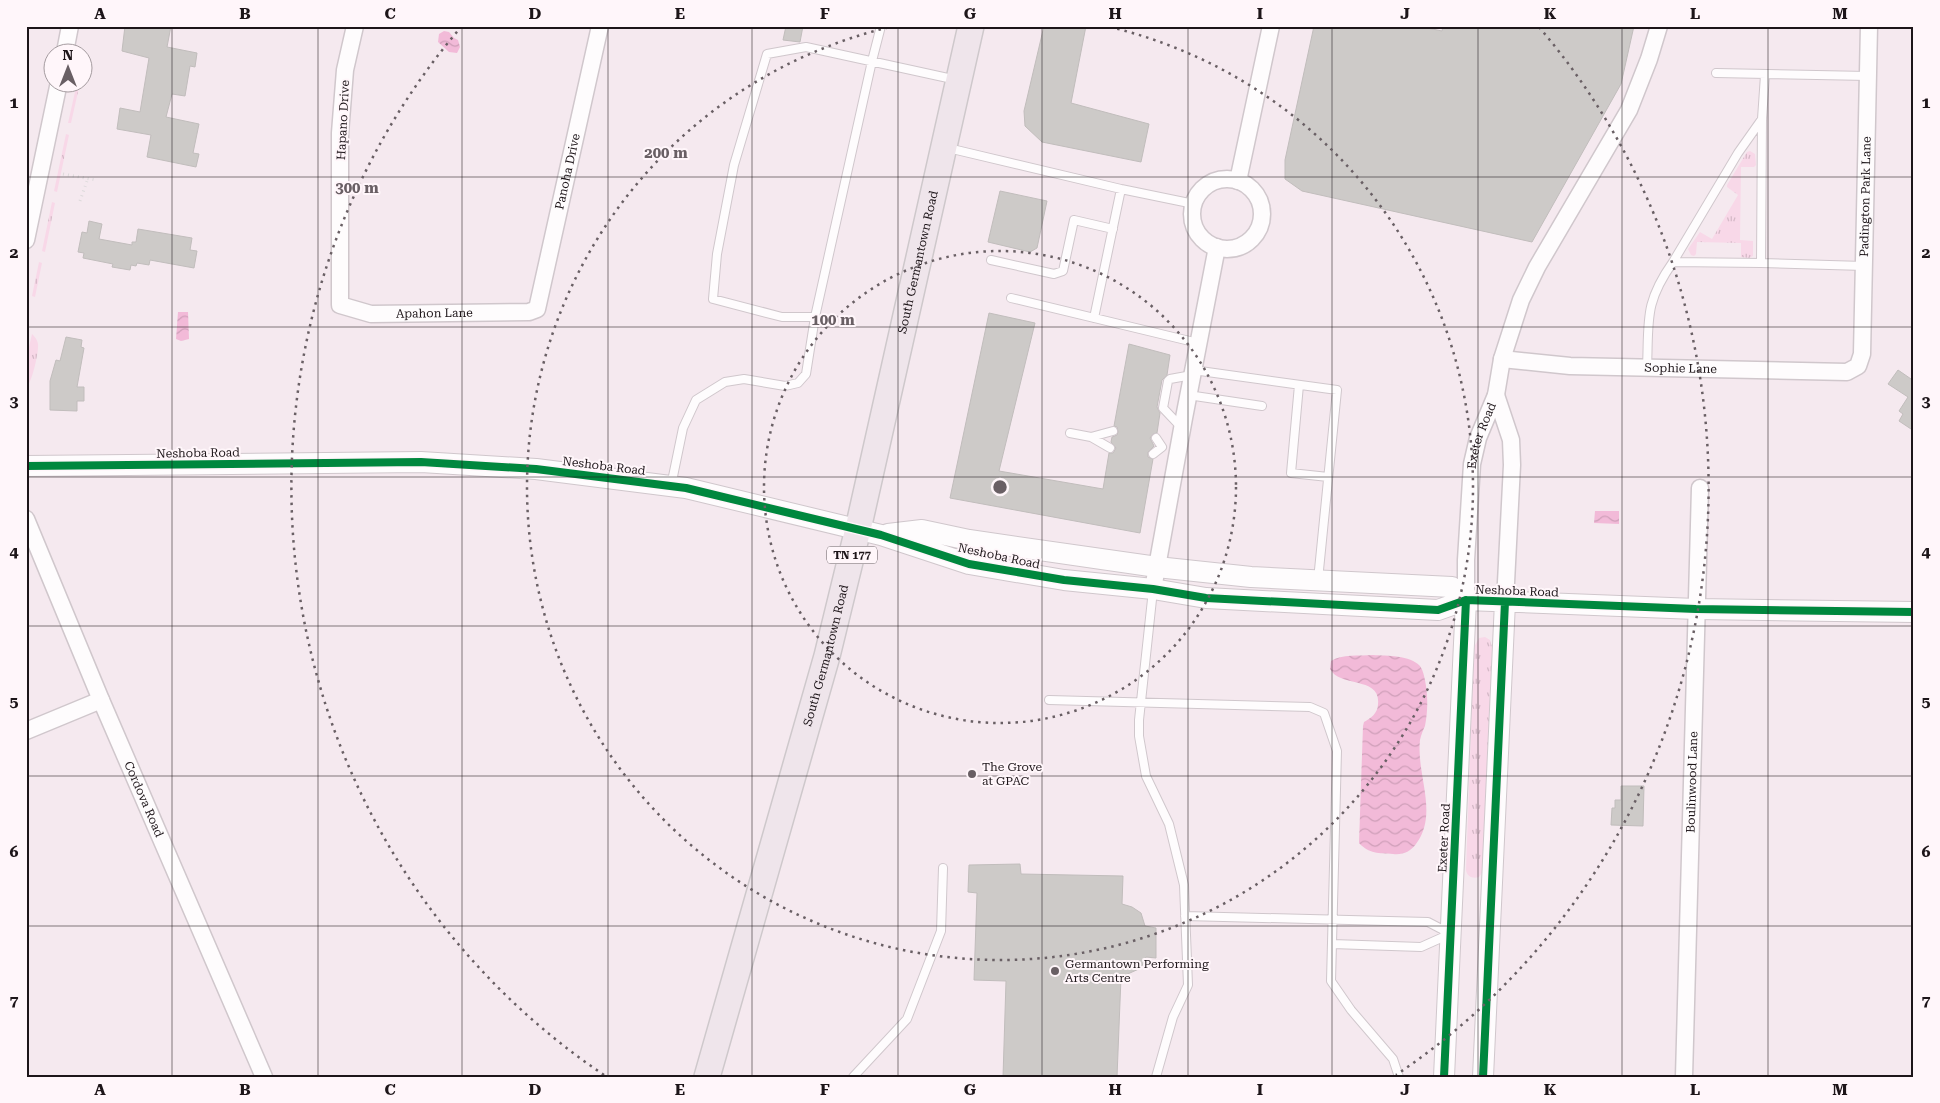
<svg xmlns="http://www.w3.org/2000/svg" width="1940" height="1103" viewBox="0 0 1940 1103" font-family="'Roboto Serif',serif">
	<defs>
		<pattern id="grass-tufts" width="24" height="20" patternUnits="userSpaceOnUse" patternTransform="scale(1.25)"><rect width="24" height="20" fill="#f8d8e8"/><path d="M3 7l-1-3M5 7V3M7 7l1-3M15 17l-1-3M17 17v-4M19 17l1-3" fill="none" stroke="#d4b8c6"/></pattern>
		<pattern id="water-waves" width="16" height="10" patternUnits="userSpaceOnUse" patternTransform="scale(1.25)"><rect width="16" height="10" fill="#f2bad8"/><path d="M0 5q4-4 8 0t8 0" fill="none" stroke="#cf9fb9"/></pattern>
	</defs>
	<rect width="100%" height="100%" fill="#f5e9ef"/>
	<path fill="url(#grass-tufts)" d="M77,83h3l-9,40h-3z
		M66,134l3,1 -12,57 -3,-1z
		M1750,151l5,3 1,11 -2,2h-13l-1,73 13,1v15l-4,2 -8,-1v-14l-44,-1 -1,12 -2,2 -3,-1 -3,-6 12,-17 12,7 26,-44 -11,-8v-2l20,-33z
		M52,202l3,1 -10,49 -3,-1z
		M39,262l3,1 -7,34 -3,-1z
		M32,334c3,3 5,5 6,10 1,8 -6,39 -12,44v-28z
		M1485,637l5,3 2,7 -8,223 -5,7c-6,2 -12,0 -13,-7l8,-223 5,-9z"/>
	<path fill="url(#water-waves)" d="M444,31l5,1 5,6 4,2 2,7 -3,6 -8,-1 -11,-10 1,-8z
		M178,312h10l1,27 -8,2 -5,-2z
		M1595,511h24v13l-25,-1z
		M1373,655c14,1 37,0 47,11 3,4 4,10 5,14 3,16 3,30 0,46 -2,4 -4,9 -5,14 -4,35 19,73 -4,104 -6,8 -13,11 -23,10 -14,-1 -24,0 -34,-11l4,-117 1,-4c7,-4 14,-9 14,-18 3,-28 -38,-16 -48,-35l1,-8c11,-7 28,-5 42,-6z"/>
	<path fill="#cdcac8" stroke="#c1bdbc" d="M125,26h46l-4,21 30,6 -2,14 -5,-1 -5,30 -13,-2 -6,23 33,7 -6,29 6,1 -3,13 -49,-10 4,-22 -34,-6 3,-21 20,4 9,-54 -27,-7z
		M786,26h17l-3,16 -17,-2z
		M1044,26h42l-15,77 78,21 -8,38 -99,-20 -17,-16 -1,-15z
		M1314,26h104l24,5 1,-5h191l-13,58 -89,158 -230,-51 -17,-12v-19z
		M1000,191l47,10 -10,47 -7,4 -42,-10z
		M89,221l13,3 -3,15 33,6v-3h4l2,-13 54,9 -2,12 7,1 -3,17 -44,-8 -1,5 -12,-2 -1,3 -5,-1 -1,5 -18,-3 1,-3 -30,-6 1,-5 -6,-1 4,-20 5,1z
		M989,313l46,10 -36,148 104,18 6,-36h4l3,-5 -5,-6 1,-5 5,-2 1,-3 -1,-5 -3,-1 15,-82 41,11 -3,20 -5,5 -5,27 3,6 -3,20 -4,1 -3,4 4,8 -6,6v5l5,2 -13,74 -190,-35z
		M66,337l16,3 -1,7 3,1 -7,39h7v14h-7v10l-27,-1v-29l6,-21 4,1z
		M1898,370l16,11v50l-15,-10 4,-7 -4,-3 9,-14 -20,-13z
		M1621,786h23l-1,40 -32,-1 1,-17h3v-8h6z
		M1020,864l1,10 102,2 -1,28 10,3 9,6 4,13 11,2v30l-10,-1 -5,11 -20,9 -4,100h-114l3,-96 -32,-1 3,-87 -9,-1 1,-27z"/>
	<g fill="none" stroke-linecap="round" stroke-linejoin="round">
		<defs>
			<path id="service" d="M881,26l-9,35 -57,256h-33l-69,-18 4,-45 17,-89 33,-111 39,-7 151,33
				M1716,73l152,3
				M948,148l173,41 73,15
				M991,260l63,14 9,-3 11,-51 39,9
				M1673,262l65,-109 24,-34
				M1761,263l103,3
				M1011,298l187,45
				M1094,318l27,-129
				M1647,368c2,-48 -3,-65 26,-106l88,1 1,-144 3,-44
				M1193,370l144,20 -19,190
				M1299,385l-8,88 37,4
				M1188,395l74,11
				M1182,428l-19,-20 5,-27 2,-2 22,-4
				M1070,433l21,4
				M1110,448l-19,-11 22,-6
				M1153,454l9,-7 -6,-9
				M671,486l12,-58 13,-28 29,-18 19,-3 41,7 13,-3 8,-9 9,-57
				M1153,590l-14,130v16l7,40 23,48 15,61 4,100 -15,32 -17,60
				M1049,700l261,7 14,6 13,38 -6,230 20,29 42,49 6,18
				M1185,916l243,6 21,11
				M1332,944l89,3 29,-13
				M853,1077l54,-58 34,-88 2,-63"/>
			<g id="minor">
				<path id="s1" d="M355,26l-10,44 -5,63v172l31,9 158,-2 8,-3 63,-283"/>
				<path d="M65,52l5,-26"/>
				<circle cx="1227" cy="214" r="35"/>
				<path d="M1238,181l33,-155"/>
				<path d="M26,240l33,-158"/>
				<path id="s2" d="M1502,359l68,7 277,6 11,-6 4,-12 7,-328"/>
				<path d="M1496,395l15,45 1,25 -7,137"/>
				<path id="s3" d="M26,519l75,181 163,377"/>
				<path d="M1153,589l31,-171 33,-171"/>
				<path id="s4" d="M1466,600v-40l6,-96 6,-26 18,-43 6,-36 19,-59 16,-33 92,-157 20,-51 10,-33"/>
				<path d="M26,731l75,-31"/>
				<path id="s5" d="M1684,1077l16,-589"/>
			</g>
			<path id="tertiary" d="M26,466l395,-4 115,7 150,19 195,47 88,29 95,16 89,9 53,9 232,12 28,-10 230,9 218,3
				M888,534l34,-4 47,10 188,27 94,10 201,10 14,13
				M1444,1077l22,-477
				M1483,1077l22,-475"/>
			<g id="primary">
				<path id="s6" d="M707,1077l120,-421 31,-127 113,-503"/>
			</g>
		</defs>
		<use href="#service" stroke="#d0c7cc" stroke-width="10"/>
		<use href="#minor" stroke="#d0c7cc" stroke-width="19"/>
		<use href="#tertiary" stroke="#d0c7cc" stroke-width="22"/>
		<use href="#primary" stroke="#cec8cb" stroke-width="28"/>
		<path stroke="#dddadb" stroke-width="3" stroke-dasharray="1 4" stroke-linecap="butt" d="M27,26v13
			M63,174l33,6
			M80,201l8,-23"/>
		<use href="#service" stroke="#fefcfd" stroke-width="8"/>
		<use href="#minor" stroke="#fefcfd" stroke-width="16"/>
		<use href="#tertiary" stroke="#fefcfd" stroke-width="20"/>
		<use href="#primary" stroke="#efe5eb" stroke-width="25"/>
		<defs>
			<path id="cycleway" d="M26,466l395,-4 115,7 150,19 195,47 88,29 95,16 89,9 53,9 232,12 28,-10 230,9 218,3
				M1444,1077l22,-477
				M1483,1077l22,-475"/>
		</defs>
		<use href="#cycleway" stroke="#fff6fa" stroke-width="11"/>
		<use href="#cycleway" stroke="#00873e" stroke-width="8"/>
	</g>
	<path fill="none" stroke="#1d1519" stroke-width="1" stroke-opacity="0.55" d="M172,26v1051M318,26v1051M462,26v1051M608,26v1051M752,26v1051M898,26v1051M1042,26v1051M1188,26v1051M1332,26v1051M1478,26v1051M1622,26v1051M1768,26v1051M26,177h1888M26,327h1888M26,477h1888M26,626h1888M26,776h1888M26,926h1888"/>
	<g fill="none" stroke="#695f64" stroke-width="2.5" stroke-dasharray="2.5 5">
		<circle cx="1000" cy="487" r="236"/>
		<path d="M1110 27A473 473 0 1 1 890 27"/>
		<path d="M604 1075A709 709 0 0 1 461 27M1539 27A709 709 0 0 1 1396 1075"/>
	</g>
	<g fill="#695f64" stroke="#fff6fa" stroke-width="2">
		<circle cx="972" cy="774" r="5"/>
		<circle cx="1055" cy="971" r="5"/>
	</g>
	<g text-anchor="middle" stroke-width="4" stroke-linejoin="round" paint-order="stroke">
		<rect fill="#fff6fa" stroke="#61585c" stroke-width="1" x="827" y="546.5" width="50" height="17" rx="4"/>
		<g font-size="11" font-weight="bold" fill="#1d1519">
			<text x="852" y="559">TN 177</text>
		</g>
		<g font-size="12" fill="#1d1519" stroke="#fff6fa">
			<text transform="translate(343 120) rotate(-87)" y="4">Hapano Drive</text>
			<text dy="4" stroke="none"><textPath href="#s1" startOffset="620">Panoha Drive</textPath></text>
			<text dy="4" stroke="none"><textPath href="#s2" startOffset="528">Padington Park Lane</textPath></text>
			<text dy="4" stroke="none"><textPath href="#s6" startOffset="842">South Germantown Road</textPath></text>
			<text dy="4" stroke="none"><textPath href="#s1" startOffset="376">Apahon Lane</textPath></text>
			<text dy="4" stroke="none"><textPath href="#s2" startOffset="179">Sophie Lane</textPath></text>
			<text dy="4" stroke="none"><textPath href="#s4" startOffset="166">Exeter Road</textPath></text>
			<text transform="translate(198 453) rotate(-1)" y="4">Neshoba Road</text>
			<text transform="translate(604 466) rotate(7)" y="4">Neshoba Road</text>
			<text transform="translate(999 556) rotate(12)" y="4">Neshoba Road</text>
			<text transform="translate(1517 591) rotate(2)" y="4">Neshoba Road</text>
			<text dy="4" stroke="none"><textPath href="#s6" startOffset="438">South Germantown Road</textPath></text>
			<text dy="4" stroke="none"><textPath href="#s5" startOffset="295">Boulinwood Lane</textPath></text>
			<text dy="4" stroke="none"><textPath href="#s3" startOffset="304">Cordova Road</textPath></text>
			<text transform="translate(1444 838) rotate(-87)" y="4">Exeter Road</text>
		</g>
		<g font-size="12" fill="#1d1519" stroke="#fff6fa" text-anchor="start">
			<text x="982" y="771">The Grove<tspan x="982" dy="14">at GPAC</tspan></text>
			<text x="1065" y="968">Germantown Performing<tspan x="1065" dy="14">Arts Centre</tspan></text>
		</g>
	</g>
	<circle cx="1000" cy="487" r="8" fill="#695f64" stroke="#fff6fa" stroke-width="2.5"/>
	<g font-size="15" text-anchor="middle" font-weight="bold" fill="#695f64" stroke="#fff6fa" stroke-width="4" stroke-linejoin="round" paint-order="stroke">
		<text x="666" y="158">200 m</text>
		<text x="357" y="193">300 m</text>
		<text x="833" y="325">100 m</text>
	</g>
	<rect width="1940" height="1103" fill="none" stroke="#fff6fa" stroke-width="55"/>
	<g transform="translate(68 68)"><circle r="24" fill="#fff6fa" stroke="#a59ca0"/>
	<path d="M0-4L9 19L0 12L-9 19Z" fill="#695f64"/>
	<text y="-8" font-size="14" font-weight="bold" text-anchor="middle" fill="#1d1519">N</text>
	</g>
	<rect x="28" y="28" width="1884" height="1048" fill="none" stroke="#1d1519" stroke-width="2"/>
	<g font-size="16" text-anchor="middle" font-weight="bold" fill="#1d1519">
		<text x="100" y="19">A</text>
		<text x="245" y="19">B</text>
		<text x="390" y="19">C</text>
		<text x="535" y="19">D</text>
		<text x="680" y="19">E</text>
		<text x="825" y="19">F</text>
		<text x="970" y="19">G</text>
		<text x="1115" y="19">H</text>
		<text x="1260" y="19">I</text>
		<text x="1405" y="19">J</text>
		<text x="1550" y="19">K</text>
		<text x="1695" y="19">L</text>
		<text x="1840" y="19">M</text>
		<text x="14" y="108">1</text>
		<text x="1926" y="108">1</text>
		<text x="14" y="258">2</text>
		<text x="1926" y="258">2</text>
		<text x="14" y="407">3</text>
		<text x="1926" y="407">3</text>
		<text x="14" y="557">4</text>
		<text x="1926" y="557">4</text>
		<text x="14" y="707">5</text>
		<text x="1926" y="707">5</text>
		<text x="14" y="857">6</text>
		<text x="1926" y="857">6</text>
		<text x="14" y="1006">7</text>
		<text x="1926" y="1006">7</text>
		<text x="100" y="1095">A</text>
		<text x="245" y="1095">B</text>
		<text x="390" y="1095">C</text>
		<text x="535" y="1095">D</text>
		<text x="680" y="1095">E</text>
		<text x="825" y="1095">F</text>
		<text x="970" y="1095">G</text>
		<text x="1115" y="1095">H</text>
		<text x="1260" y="1095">I</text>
		<text x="1405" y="1095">J</text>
		<text x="1550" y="1095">K</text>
		<text x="1695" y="1095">L</text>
		<text x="1840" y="1095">M</text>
	</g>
</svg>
